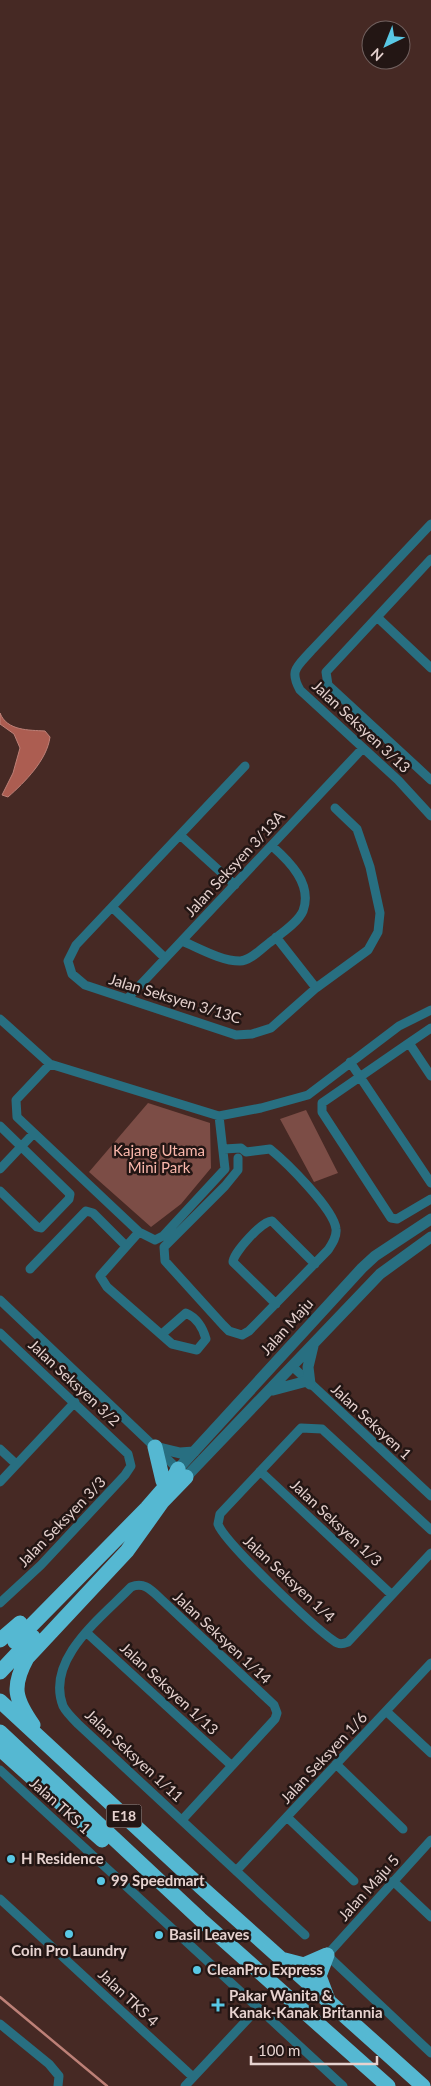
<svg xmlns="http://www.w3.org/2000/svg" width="431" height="2086" viewBox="0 0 431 2086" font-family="Lato,sans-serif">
	<rect width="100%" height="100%" fill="#462924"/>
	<path fill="#7c4d46" d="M148,1103l62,20 1,45 -30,36 -30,23 -62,-55z
		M306,1110l32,63 -24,9 -34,-63z"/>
	<path fill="#ac5d51" stroke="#bd8077" d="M0,713c7,18 29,17 45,18l5,6c-3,23 -25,45 -42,60l-6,-2 11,-22 7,-25 -6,-14 -14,-10z"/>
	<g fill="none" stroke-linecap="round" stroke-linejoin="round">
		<path stroke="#bd8077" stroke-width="2.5" d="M0,1997l107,89"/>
		<path stroke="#286f81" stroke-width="9" d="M431,524l-120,127c-14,16 -22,19 -11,39l98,90 33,36
			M431,559l-105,113 2,13 103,95
			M377,617l54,51
			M245,766l-169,179 -8,16 4,13 13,11 151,50 16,-1 19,-6 45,-40 52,-38 10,-18 2,-19 -10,-46 -13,-38 -22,-21
			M180,835l55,50
			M112,907l53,51
			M276,937l40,51
			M182,941c17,7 39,20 58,20 10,0 21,-12 29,-18 10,-8 29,-20 34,-32 10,-27 -14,-50 -31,-65
			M128,998l235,-250
			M0,1019l50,45 169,52 42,-8 47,-13 91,-69 32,-16
			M409,1043l22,-15
			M350,1062l81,121
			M50,1064l-34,36 1,17 122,115 16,8 8,-4 62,-67 -6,-53
			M431,1076l-22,-33 -87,60v9l69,106 6,1 34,-20
			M0,1126l70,68 -1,5 -28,29 -4,-1 -37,-36
			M224,1149l17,-1 5,4 24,-3c16,13 64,60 66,80 1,8 -4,15 -8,21l-79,81 -7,4 -13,-4 -6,-6 -58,-64 -1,-14 61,-61 13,-16v-12
			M0,1169l34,-36
			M139,1232l-39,44 7,11 65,57 25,6 9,-11c-3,-11 -9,-21 -20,-26l-24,21
			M30,1269l56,-58 7,2 33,33
			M0,1300l181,172
			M276,1304l-43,-42c0,-9 30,-42 39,-41l43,43
			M0,1333l128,121 3,12 -6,9 -84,90 -41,38
			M293,1367l138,129
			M0,1449l16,15
			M260,1471l132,124
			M0,1482l75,-80
			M431,1530l-109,-101 -21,-1 -81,86 -2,10c6,18 97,104 116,117 5,4 9,3 14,1l83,-89
			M87,1633l145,133
			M386,1711l45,42
			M336,1764l67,65
			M0,1770l343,316
			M287,1817l67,64
			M182,1820l93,-101 2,-6 -3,-8 -111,-104c-11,-10 -18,-20 -32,-14 -29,30 -86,72 -68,119 3,6 10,13 15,18l227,211
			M431,1840l-104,115 104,98
			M236,1871l195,-208
			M393,1881l38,36
			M0,1899l193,178
			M0,2024l49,40 10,12 -1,10
			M185,2086l73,-78"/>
		<path stroke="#286f81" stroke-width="11" d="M310,1384l-2,-17 5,-21
			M273,1390l34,-9
			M155,1447l25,6 14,-1
			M178,1469l184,-201 13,-12 56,-37
			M186,1477l194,-203 51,-37"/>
		<path stroke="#55b8d2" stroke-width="15" d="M155,1447l8,34
			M156,1508l30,-31
			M0,1640l20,-17
			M15,1642l132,-134 27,-31 4,-8
			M0,1672l33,-35
			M0,1701l201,186 222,199
			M33,1725c-18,-26 -22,-38 -6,-67l100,-107 35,-49
			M0,1732l200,187 188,167
			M0,1749l102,91
			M327,1955l-8,21 9,24
			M281,1959l23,6 23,-10"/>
	</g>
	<g fill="#59c8e5" stroke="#231614" stroke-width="2">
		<circle cx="11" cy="1859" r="5"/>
		<circle cx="101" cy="1881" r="5"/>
		<circle cx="69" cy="1934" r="5"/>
		<circle cx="159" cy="1935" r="5"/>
		<circle cx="197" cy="1970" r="5"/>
		<path d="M215.5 1997.5h5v5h5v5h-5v5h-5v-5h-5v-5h5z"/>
	</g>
	<g text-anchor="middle" stroke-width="5" stroke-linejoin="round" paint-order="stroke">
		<rect fill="#231614" stroke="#ac9a97" stroke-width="1" x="106.5" y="1804.5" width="35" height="23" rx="4"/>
		<g font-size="14" font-weight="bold" fill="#e6d2cf">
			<text x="124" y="1821">E18</text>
		</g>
		<g font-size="15" fill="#e6d2cf" stroke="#231614">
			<text transform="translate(361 727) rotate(43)" y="5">Jalan Seksyen 3/13</text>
			<text transform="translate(235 864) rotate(-47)" y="5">Jalan Seksyen 3/13A</text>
			<text transform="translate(175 999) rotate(17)" y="5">Jalan Seksyen 3/13C</text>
			<text transform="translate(287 1327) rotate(-48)" y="5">Jalan Maju</text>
			<text transform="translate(74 1383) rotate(43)" y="5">Jalan Seksyen 3/2</text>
			<text transform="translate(371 1422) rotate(43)" y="5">Jalan Seksyen 1</text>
			<text transform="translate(62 1522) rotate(-46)" y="5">Jalan Seksyen 3/3</text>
			<text transform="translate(336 1523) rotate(43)" y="5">Jalan Seksyen 1/3</text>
			<text transform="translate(289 1579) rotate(43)" y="5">Jalan Seksyen 1/4</text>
			<text transform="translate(222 1638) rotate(43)" y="5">Jalan Seksyen 1/14</text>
			<text transform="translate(169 1689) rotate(43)" y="5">Jalan Seksyen 1/13</text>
			<text transform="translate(134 1756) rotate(43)" y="5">Jalan Seksyen 1/11</text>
			<text transform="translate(324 1758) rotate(-47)" y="5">Jalan Seksyen 1/6</text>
			<text transform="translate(60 1806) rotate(42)" y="5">Jalan TKS 1</text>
			<text transform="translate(369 1888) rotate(-48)" y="5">Jalan Maju 5</text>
			<text transform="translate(128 1998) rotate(43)" y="5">Jalan TKS 4</text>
		</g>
		<g font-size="15" fill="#fbb8ac" stroke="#231614">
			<text x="159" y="1156">Kajang Utama<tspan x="159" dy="17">Mini Park</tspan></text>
		</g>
		<g font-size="15" font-weight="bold" fill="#e6d2cf" stroke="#231614" text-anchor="start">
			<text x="21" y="1864">H Residence</text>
			<text x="111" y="1886">99 Speedmart</text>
			<text x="169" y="1940">Basil Leaves</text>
			<text x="69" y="1956" text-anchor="middle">Coin Pro Laundry</text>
			<text x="207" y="1975">CleanPro Express</text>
			<text x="229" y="2001">Pakar Wanita &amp;<tspan x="229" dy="17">Kanak-Kanak Britannia</tspan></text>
		</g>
	</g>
	<g transform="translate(386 45) rotate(223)"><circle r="24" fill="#231614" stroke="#71615f"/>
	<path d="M0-4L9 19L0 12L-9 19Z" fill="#59c8e5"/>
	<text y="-8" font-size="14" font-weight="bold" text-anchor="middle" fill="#e6d2cf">N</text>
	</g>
	<path d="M251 2056v8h126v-8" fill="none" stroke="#e6d2cf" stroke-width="2.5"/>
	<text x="258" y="2056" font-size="15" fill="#e6d2cf" stroke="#231614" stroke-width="4" paint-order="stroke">100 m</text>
</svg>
